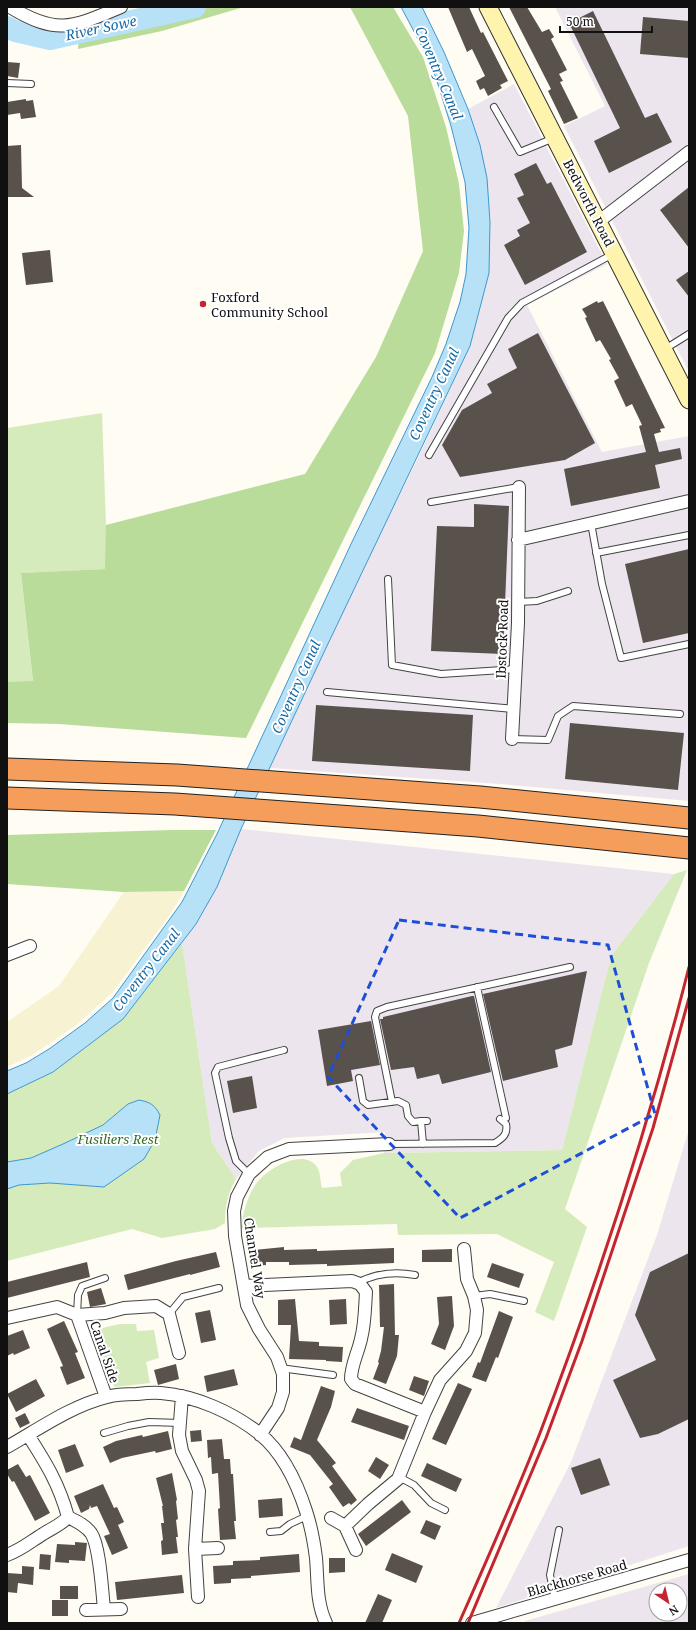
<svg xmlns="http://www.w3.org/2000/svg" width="696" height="1630" viewBox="0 0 696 1630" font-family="'Noto Serif',serif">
	<rect width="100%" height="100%" fill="#fffcf3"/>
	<path fill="#ede5ee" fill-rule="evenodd" d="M555,7h134v365l-125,-246 41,-20z
		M514,84l93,180 -80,41 75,147 87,-16v365l-188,-17 -231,-16 86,-185 63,-127 51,-110 19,-73 1,-51 -3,-44 -7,-33 -12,-36z
		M241,829l433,45 -63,82 -49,194 -178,3 1,-21 -100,6 -26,13 -23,28 -24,-36 -30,-200 14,-19 32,-63z
		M689,1129v417l-193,62 75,-146 86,-227z
		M689,1574v49h-166l2,-2zM656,1590h24v24h-24z"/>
	<path fill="#f6f2d2" d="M184,891l-15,25 -57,77 -36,32 -23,16 -21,14 -25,12v-45l52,-36 65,-94z"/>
	<path fill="#d5ebbc" d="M102,413l4,112v44l-85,4 12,109h-26v-254z
		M687,870l-38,93 -84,246 22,18 -33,94 -19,-9 19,-50 -57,-28 -99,1 -1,-11 -156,4c2,-15 6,-31 15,-44 10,-15 47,-37 61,-17 4,6 3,15 5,21l20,-2 -2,-13 13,-13 31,-7 178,-3 49,-194 63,-82z
		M182,943l30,200 24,36c-8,14 -11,27 -11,44l-10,6 -53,9 -30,-9 -125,32v-167l46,-22 70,-53z
		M120,1324h16l1,7 17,-1 5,28 -13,4 4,21 -35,4 -6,-6 -13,-46 2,-5 8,-3z"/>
	<path fill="#b9dc9b" d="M159,7h85l-82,24 -84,18 1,-18z
		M350,7h43l30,50 23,70 13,57 5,47 -5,42 -24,80 -189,385 -187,-14 -52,-1v-41l26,-1 -12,-108 84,-4 1,-44 199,-51 71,-117 47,-106 -15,-135z
		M171,830h45l-32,61 -60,1 -117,-8v-49z"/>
	<path fill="#b7e1f7" stroke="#3d98cf" d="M401,7h21l22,45 24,57 12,36 7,33 3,44 -1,51 -19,73 -144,302 -85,181 -24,58 -21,37 -73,95 -70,53 -46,22v-23l19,-8 23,-14 36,-26 28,-25 69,-96 35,-68 134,-290 81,-167 14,-33 14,-42 6,-28 3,-46 -4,-46 -14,-56 -15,-48 -10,-24z
		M139,1100c11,2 16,5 21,15l-5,25 -11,19 -40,28 -54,-4 -31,2 -12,4v-27l24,-4 32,-14 40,-19 25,-21z"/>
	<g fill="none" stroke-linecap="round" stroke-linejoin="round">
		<path stroke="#b7e1f7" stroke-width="22" d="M7,27l8,4 35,8 145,-32"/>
	</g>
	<path fill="#59514c" d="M448,7h21l12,26 2,-1 25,49 -8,4 2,3 -14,8 -4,-8 -4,2 -4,-9 9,-5 -13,-27 -5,3z
		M509,7h18l15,25 7,-3 5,8 -3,2 16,31 -8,4 4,7 -3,1 18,36 -14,6 -16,-33 3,-2z
		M593,11l52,107 12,-5 15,29 -63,31 -15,-32 26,-13 -51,-105z
		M643,17l46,4v37l-49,-4z
		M7,62l13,1 -2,15 -11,-2z
		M26,99v2l7,-1 3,17 -15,2 -1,-6 -13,2v-13z
		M21,145l1,43 12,9h-27v-51z
		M536,163l11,21 4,-2 36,70 -62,33 -21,-40 16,-9 -3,-6 13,-7 -13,-25 7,-3 -10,-21z
		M689,187v61l-29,-38z
		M50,250l3,32 -27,3 -4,-32z
		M689,271v26l-13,-17z
		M597,301l1,2 5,-2 3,6 59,121 -5,1 1,3 -7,2 5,18 21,-4 2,11 -27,6 5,23 -89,18 -7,-37 82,-17 -7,-26 3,-1 -10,-21 -6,3 -12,-26 5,-3 -10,-18 2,-1 -11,-19 -4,2 -11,-24 2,-1 -5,-8z
		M538,333l57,110 -30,17 -105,17 -18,-32 20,-35 30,-17 -5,-9 30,-16 -9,-19z
		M474,504l35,2 -6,148 -72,-3 6,-125 37,1z
		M689,549v84l-46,10 -18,-79z
		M316,705l157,10 -3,56 -158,-10z
		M570,723l114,10 -6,57 -113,-11z
		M587,971l-15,74 -17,5 3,17 -55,14 -20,-87z
		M472,996h2l17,76 -49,12 -3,-10 -22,5 -3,-12 -23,3 -11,-51h3v-2z
		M371,1021l9,44 -29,5 2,11 -26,5 -9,-56z
		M252,1076l5,32 -24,5 -6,-32z
		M284,1247v3l33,-1v2l77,-3v15l-67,3v-2l-38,1v-3h-23v3l-11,1 -1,-16z
		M452,1249v13h-30v-12z
		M216,1252l4,15 -30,8v-1l-62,16 -4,-15 52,-14z
		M689,1253v166l-31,15 -18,4 -27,-58 43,-20 -21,-45 15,-43z
		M87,1262l3,15 -83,21v-16z
		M492,1263l32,11 -5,14 -32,-11z
		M394,1284l1,51h4l-2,21 -11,28 -13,-5 6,-16 -1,-1 3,-11 3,-24h-4l-1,-42z
		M101,1288l5,16 -16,3 -3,-15z
		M452,1296l2,30 -9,24 -14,-6 8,-20 -2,-27z
		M295,1299l4,42 20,1v4l24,1 -1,15 -16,-1v-1l-37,-1 2,-34h-13v-25z
		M346,1299l1,25 -17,1 -1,-25z
		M210,1310l6,30 -15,3 -6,-30z
		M499,1311l14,6 -15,41 -2,-1 -10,25 -14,-5 6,-15 2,1z
		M64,1321l14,31 -3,1 10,25 -18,7 -7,-18 3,-1 -16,-37z
		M23,1330l7,18 -16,7 -1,-2 -6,3v-20z
		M176,1364l3,15 -21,6 -4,-15z
		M234,1369l4,16 -31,7 -3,-16z
		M414,1376l15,5 -5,15 -15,-6z
		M36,1379l9,17 -29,16 -9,-18z
		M458,1383l14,6 -26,56 -14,-6z
		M321,1386l14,5 -4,16 -14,33 19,23 -4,3 25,34 -6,5 -2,-2 -6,4 -14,-20 4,-3 -23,-29 -20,-8 4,-10 7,3z
		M357,1408l52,18 -5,14 -53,-18z
		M25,1413l5,10 -10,5 -5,-10z
		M201,1430l1,11 -11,1 -1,-11z
		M168,1431l4,18 -16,4 -1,-2 -33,7 -12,5 -7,-16 13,-6 26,-6 1,2z
		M222,1439l2,20h6l1,15h2l3,47h-2l2,18 -16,1 -2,-31 2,-1 -2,-35 -6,1 -1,-17 -3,1 -1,-18z
		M75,1444l9,22 -18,7 -8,-23z
		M376,1457l13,8 -9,14 -12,-8z
		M600,1458l10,27 -29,10 -10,-27z
		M427,1463l35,16 -6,13 -35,-16z
		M18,1464l8,13 4,-2 20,38 -15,8 -21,-40 -2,1 -5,-8v-4z
		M172,1473l5,27 -1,1 2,18 -2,1 2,17h-2l2,16 -16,2 -1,-14 2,-1 -2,-17h3l-2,-17h1l-7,-28z
		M103,1484l11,24 3,-1 7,15 -6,3 10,23 -16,7 -8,-19 6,-2 -13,-28 -6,2 -1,-3 -1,4 -8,4 -7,-17z
		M282,1498l1,18 -24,2 -1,-18z
		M402,1500l9,12 -45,34 -8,-12z
		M426,1520l15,6 -6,14 -15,-7z
		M75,1542l12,1 -2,18 -16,-1v3l-14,-1 2,-18 18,1z
		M392,1553l31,13 -7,17 -31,-13z
		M40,1554l11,1 -1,15 -11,-1z
		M299,1554l1,18 -49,4v2l-20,1v4l-17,1 -1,-18 20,-1v-4l27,-1v-3z
		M329,1558h16v14l-16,1z
		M22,1566l12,1 -1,18 -15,-2 -1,10 -10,-1v-19l15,1z
		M182,1575l2,18 -67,7 -2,-18z
		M60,1586h18v13h-18z
		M378,1594l14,6 -10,23h-17z
		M52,1600h16v16h-16z"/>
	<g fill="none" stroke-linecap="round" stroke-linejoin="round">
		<defs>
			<path id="service" d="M7,83l24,1
				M494,107l26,45 34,-14
				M665,349l24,-15
				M429,455l79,-137 14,-15 91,-49
				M431,502l88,-15
				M591,523l11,61 19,74 68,-14
				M596,553l93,-18
				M388,579l4,86 49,9 75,-5
				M518,602l19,-1 31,-10
				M327,692l187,17
				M512,739l36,1 10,-24 15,-10 107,8
				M477,987l29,131
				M359,1078l4,23 5,4 30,-4 8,4 2,11 5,6 8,-1
				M392,1102l-17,-85 2,-6 10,-4 183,-40
				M389,1144l106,-1c8,-5 13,-9 11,-19l-6,-5
				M423,1144l-2,-23h6
				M249,1174l-13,-13 -7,-23 -14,-65 3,-6 66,-17
				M357,1283c19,-10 37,-12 58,-8
				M474,1296l16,-2 34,7
				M169,1314l14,-17 36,-9
				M77,1315l1,-20 4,-9 23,-8
				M280,1368l53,7
				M104,1433l24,-7 21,-4 32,1
				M399,1477l15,8 17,18 14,7
				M270,1532l11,-1 9,-7 17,-8
				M555,1599l-5,-24 9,-45"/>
			<path id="minor" d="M10,7c48,29 63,20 111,0
				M598,222l91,-70
				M518,540l171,-39
				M512,739l6,-116 1,-136
				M7,955l23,-9
				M244,1286l108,-5 8,3 6,8c-1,16 -1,32 -5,47 -3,14 -10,26 -10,40l4,5 70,28
				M77,1315l28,-2 19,-5 32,-2 13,8 10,39
				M7,1318l50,-11 20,8 29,82
				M182,1396l-3,39 3,16 14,29 3,11 -4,58 3,48
				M260,1435l18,-27 5,-16v-18l-6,-17 -18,-28 -12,-24 -12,-69 -1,-25 3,-14 12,-23 19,-17 21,-8 100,-5
				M7,1447c32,-18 64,-41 100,-50 10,-3 20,-3 30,-3 8,-1 16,-2 24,-1 35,3 71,19 99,41 23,19 37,49 46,77 5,15 8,31 10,47 2,22 0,44 10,65
				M68,1517c8,4 17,8 23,16 9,13 11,58 13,76
				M331,1518l14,8 11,24
				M345,1526l23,-22 30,-25 27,-67 15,-32 26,-29 9,-18 2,-23 -3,-14 -7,-17 -3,-30
				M195,1549l23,-1
				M7,1555c14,-5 23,-13 36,-21 9,-6 18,-9 25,-17 -9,-33 -22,-54 -40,-82
				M86,1610l35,-1
				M472,1623l217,-63"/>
			<path id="secondary" d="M488,7l201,393"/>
			<path id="motorway" d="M7,769l170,6 303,22 209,21
				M7,798l168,6 303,22 211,22"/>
		</defs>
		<use href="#service" stroke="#434343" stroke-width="8"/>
		<use href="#minor" stroke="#434343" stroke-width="14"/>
		<use href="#secondary" stroke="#323232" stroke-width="19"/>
		<use href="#motorway" stroke="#212121" stroke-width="23"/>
		<use href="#service" stroke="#fff" stroke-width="6"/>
		<use href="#minor" stroke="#fff" stroke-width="12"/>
		<use href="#secondary" stroke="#fff4ae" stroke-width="17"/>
		<use href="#motorway" stroke="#f59e5b" stroke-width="21"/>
		<path stroke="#c32631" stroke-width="3" d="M459,1623c28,-63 56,-126 81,-190 58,-152 109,-308 149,-466
			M468,1623l78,-185 36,-97 71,-213 36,-130"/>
	</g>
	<path fill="none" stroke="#1d4ed8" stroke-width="3" stroke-dasharray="8 5" stroke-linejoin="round" d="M399,920l209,25 47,169 -195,104 -132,-141z"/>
	<circle fill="#c32631" stroke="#fff" stroke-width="1.5" cx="203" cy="304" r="4"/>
	<g text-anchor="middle" stroke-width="4" stroke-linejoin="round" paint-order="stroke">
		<g font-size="13" fill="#101010" stroke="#fff">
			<text transform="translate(589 203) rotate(63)" y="5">Bedworth Road</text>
			<text transform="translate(502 639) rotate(-88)" y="5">Ibstock Road</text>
			<text transform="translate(255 1258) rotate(81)" y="5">Channel Way</text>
			<text transform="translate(105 1352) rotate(71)" y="5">Canal Side</text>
			<text transform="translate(577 1578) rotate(-16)" y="5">Blackhorse Road</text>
		</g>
		<g font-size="13" fill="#101010" stroke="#fff" text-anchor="start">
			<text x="211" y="302">Foxford<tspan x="211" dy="15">Community School</tspan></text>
		</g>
		<g font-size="13" font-style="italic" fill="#306a1f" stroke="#fff">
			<text x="118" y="1144">Fusiliers Rest</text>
		</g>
		<g font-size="14" font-style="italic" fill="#176aa5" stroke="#fff">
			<text transform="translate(101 28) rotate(-12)" y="5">River Sowe</text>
			<text transform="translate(439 73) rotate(67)" y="5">Coventry Canal</text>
			<text transform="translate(434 394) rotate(-65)" y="5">Coventry Canal</text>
			<text transform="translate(296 687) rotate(-66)" y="5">Coventry Canal</text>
			<text transform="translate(146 970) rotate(-52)" y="5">Coventry Canal</text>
		</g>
	</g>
	<rect width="696" height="1630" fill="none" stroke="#101010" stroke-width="16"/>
	<g transform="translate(668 1602) rotate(145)"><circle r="19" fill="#ffffff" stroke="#9f9f9f"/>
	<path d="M0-3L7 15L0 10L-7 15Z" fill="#c32631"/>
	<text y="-6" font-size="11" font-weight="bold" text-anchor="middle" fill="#101010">N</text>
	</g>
	<path d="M560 26v6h92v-6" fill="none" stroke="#101010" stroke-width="2"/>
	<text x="566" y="26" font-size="12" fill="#101010" stroke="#ffffff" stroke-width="3" paint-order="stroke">50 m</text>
</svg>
